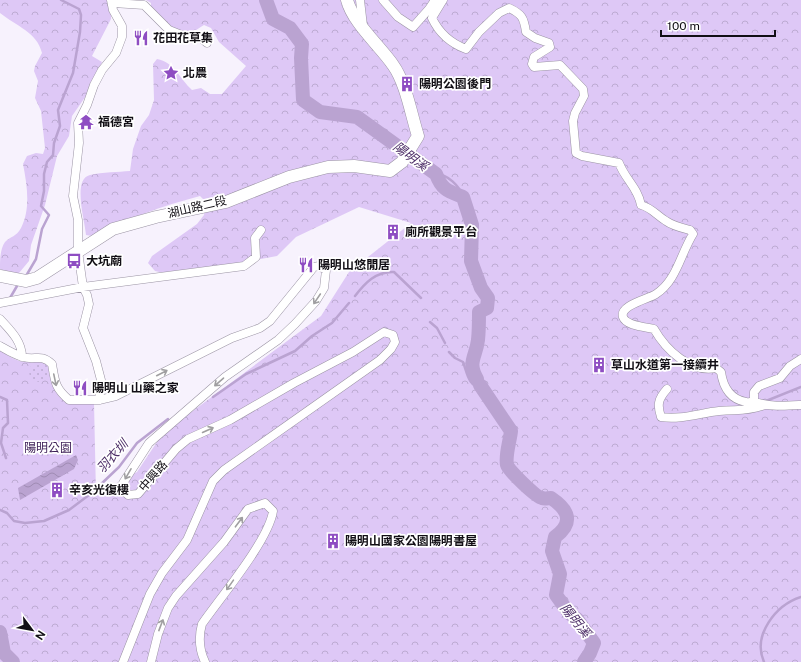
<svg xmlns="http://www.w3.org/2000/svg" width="801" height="662" viewBox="0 0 801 662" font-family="'Public Sans','Noto Sans TC',sans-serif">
	<defs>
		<pattern id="forest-crowns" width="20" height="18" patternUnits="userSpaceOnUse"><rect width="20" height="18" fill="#dec8f6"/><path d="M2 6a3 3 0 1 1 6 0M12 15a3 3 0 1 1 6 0" fill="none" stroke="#bdabd2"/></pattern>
		<pattern id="garden-dots" width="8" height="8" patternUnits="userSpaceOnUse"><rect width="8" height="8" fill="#dec8f6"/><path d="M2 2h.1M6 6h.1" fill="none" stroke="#bdabd2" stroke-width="1.8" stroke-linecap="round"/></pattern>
		<pattern id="water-waves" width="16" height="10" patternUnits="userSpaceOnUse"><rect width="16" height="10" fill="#baa3d1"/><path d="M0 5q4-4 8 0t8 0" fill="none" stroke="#9f8bb3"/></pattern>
	</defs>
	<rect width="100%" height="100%" fill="#f7f2fd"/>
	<path fill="url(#forest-crowns)" d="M0,0h111v19l-19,37 10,6 -14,31 -16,23 -3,20 -12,20 -12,49 -14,40 -2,16 -10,12 -7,1 -12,-5c0,-9 0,-20 5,-27 6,-6 11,-5 16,-14 10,-20 6,-43 2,-64l4,-8 9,-3 7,1 2,-6 -4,-37 -6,-13 3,-17 -4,-10 1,-5 7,-13c-5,-21 -26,-27 -42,-40z
		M146,0h655v662h-801v-312c8,5 16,12 26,12 7,0 15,-5 21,1 8,8 11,25 15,36l32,4 2,91 41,-22 26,-39 158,-117 28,-44 62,-49 -52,-16 -63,30 -19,19 -44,8 -69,9 -9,-2 -7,-8 4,-7 45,-32 7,-9 2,-13 -6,-6c-38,10 -74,23 -108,40l-6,-1c-1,-14 -14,-56 4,-60 13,-3 28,-3 40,-4l3,-22 8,-23 8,-11 5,-15 -1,-36 4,-5c17,3 23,20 35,31l9,-2 9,6h12l24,-28 -27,-24 -8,-14 -7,-3c-4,2 -7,5 -11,7 -16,8 -33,-14 -42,-24v-5z"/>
	<path fill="url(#garden-dots)" d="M29 372a10 10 0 1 1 20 0a10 10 0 1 1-20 0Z"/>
	<path fill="url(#water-waves)" d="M76,455l2,5 -4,9 -54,31 -2,-12z"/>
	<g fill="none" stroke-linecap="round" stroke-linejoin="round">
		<path stroke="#baa3d1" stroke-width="2.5" d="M436,174c11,0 24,12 27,23
			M26,276l10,-17 6,-30 7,-14 -8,-9 3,-15v-17l3,-12 6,-7 1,-12 6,-17 -2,-16 15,-37 7,-41 1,-17 -2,-6 -18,-9
			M355,296c10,-13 21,-25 39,-24l27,26
			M10,298l7,-12
			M430,322l7,6 8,15
			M449,352l6,6 8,4c5,13 4,22 20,28
			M0,397l7,3 1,23 -5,5 -2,15 5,15
			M213,397l33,-23 49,-23 17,-15 20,-13 17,-20
			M766,401l35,-14
			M0,510l7,3 7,8 11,2 19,-2 25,-11 20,-15 3,-5 7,-4 20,-19 18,-24 31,-24
			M764,662c-12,-27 12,-57 37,-65"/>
		<path stroke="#baa3d1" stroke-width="14" d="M266,0l7,19 17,9 12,16 -1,14 2,42 17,12 37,5 79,57c6,16 12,17 27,23l9,28 -1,36 10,27 7,10 -1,10 -8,4c0,9 0,19 -1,28 -2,17 -11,22 -1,39
			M480,385l31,46c-1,10 -6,24 -4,34 1,5 29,32 35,33 3,1 6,0 9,0 18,12 23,25 4,39l-3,14 8,23 -4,21 13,18 8,6 17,24 -4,10 -6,9
			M0,632l4,21 9,9"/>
		<defs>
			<path id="street" d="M360,0l3,26
				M383,0l15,17 15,10 16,-18 6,-9
				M443,0l-11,18c7,15 18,25 34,31l13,-17 20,-19 10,-5c13,6 15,10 17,24l9,6 14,5 1,4 -16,10 -2,7 2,3 26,-2 23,24 1,7 -9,17 -2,8 3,32 6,3 37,7c6,16 19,25 22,42 11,3 15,10 25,16 7,5 16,7 24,9l3,4c-13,21 -16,46 -37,60 -7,5 -37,11 -33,23 3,9 23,10 31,12 12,21 36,44 62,39l5,4c2,14 8,27 25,30 3,1 6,-1 9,0 16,5 29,4 46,3
				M113,3l31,2 25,25 15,6 17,2 6,5
				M0,303l83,-16 161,-21 12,-9 -1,-19 6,-8
				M0,319c10,11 22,22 22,38
				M0,346c7,4 15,9 23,11 13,4 17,-4 29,7 3,18 3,24 17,36h30l17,-4 116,-58 28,-10 10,-7 44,-54 5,-1 7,4 -2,18 -8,13 -21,23 -17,16 -53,37 -76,66 -26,40v7l5,5 10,-1 38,-45 12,-10 42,-19 64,-37 59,-31 31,-20 9,3 2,7 -4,7 -11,11 -156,110 -11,11 -26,59 -25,33 -12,21 -27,68
				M667,389c-9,10 -10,16 -6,28 20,3 39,-4 58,-6 17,-2 25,1 43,-5
				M99,400l2,-20 -5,-19 -13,-33 6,-24 -2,-9 -4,-8 -5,-36v-31l-5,-24 6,-53 -1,-20 9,-18 7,-20 8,-15 14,-17 6,-16v-11l-9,-16 -2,-10
				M754,402v-10l5,-6 21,-8 10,-12 11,-7
				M151,662l7,-28 10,-26 8,-12 48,-54 24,-33 17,-6 8,8c-4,29 -53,87 -71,113 -4,14 -3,25 3,38"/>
			<path id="secondary" d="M0,276l26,5 11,-3 76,-49 43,-12 70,-15 63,-25 39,-10 26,-1 36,5 12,-9 16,-26c-7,-22 -12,-53 -25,-71 -13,-19 -40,-42 -46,-65"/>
		</defs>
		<use href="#street" stroke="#9b94a4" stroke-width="9"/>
		<use href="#secondary" stroke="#9b94a4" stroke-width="13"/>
		<use href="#street" stroke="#fff" stroke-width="8"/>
		<use href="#secondary" stroke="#fff" stroke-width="12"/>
	</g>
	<defs><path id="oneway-shaft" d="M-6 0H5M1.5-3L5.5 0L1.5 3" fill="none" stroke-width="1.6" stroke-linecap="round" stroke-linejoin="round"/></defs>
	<g stroke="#a09fa1">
		<use href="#oneway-shaft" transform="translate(317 299) rotate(124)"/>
		<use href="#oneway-shaft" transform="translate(162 373) rotate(-27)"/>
		<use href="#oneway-shaft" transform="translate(55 380) rotate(78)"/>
		<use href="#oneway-shaft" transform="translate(219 382) rotate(139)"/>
		<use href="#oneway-shaft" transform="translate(208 430) rotate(-24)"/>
		<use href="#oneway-shaft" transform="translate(128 474) rotate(120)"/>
		<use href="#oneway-shaft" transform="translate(239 522) rotate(-53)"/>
		<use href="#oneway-shaft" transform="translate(230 585) rotate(125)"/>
		<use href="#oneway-shaft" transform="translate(161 625) rotate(-69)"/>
	</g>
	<defs>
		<symbol id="restaurant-bare" viewBox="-9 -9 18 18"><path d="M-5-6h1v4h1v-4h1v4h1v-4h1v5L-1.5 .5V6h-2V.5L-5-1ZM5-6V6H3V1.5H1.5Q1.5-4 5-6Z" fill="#8e4dc2" stroke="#fff" stroke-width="2.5" paint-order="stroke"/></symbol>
		<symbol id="sight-bare" viewBox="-9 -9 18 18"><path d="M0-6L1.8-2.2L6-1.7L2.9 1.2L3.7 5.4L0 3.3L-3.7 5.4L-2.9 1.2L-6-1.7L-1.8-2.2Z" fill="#8e4dc2" stroke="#fff" stroke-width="2.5" paint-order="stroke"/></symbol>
		<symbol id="building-bare" viewBox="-9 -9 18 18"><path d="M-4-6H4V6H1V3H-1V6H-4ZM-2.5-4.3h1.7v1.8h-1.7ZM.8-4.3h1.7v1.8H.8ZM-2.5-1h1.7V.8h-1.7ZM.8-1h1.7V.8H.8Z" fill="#8e4dc2" stroke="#fff" stroke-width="2.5" paint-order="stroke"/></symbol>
		<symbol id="temple-bare" viewBox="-9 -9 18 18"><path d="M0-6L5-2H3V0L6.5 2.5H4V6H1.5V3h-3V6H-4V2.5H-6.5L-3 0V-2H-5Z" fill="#8e4dc2" stroke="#fff" stroke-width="2.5" paint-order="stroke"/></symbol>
		<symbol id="bus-bare" viewBox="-9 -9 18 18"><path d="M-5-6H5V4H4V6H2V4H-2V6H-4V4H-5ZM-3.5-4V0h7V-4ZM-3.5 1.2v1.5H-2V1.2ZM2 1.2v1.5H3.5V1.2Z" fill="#8e4dc2" stroke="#fff" stroke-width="2.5" paint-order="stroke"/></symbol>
	</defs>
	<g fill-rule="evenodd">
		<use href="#restaurant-bare" x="130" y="27" width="22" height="22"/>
		<use href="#sight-bare" x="160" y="62" width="22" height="22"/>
		<use href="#building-bare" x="396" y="73" width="22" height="22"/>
		<use href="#temple-bare" x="75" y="111" width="22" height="22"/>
		<use href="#building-bare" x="382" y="221" width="22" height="22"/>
		<use href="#bus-bare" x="63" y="250" width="22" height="22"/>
		<use href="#restaurant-bare" x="295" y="254" width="22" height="22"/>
		<use href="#building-bare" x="588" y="354" width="22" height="22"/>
		<use href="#restaurant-bare" x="69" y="377" width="22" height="22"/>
		<use href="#building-bare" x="46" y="479" width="22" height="22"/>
		<use href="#building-bare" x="322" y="530" width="22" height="22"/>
	</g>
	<g text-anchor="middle" stroke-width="3.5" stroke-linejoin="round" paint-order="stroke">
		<g font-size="12" font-weight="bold" fill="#120f15" stroke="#fff" text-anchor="start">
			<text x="153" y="42">花田花草集</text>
			<text x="183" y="77">北農</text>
			<text x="419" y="88">陽明公園後門</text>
			<text x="98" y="126">福德宮</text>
			<text x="405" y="236">廁所觀景平台</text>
			<text x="86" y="265">大坑廟</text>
			<text x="318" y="269">陽明山悠閒居</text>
			<text x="611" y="369">草山水道第一接續井</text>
			<text x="92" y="392">陽明山 山藥之家</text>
			<text x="69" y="494">辛亥光復樓</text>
			<text x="345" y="545">陽明山國家公園陽明書屋</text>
		</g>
		<g font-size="12" fill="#120f15" stroke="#fff">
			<text transform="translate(197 207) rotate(-13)" y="4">湖山路二段</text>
			<text transform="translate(153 476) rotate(-49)" y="4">中興路</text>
		</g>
		<g font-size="12" fill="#3f2058" stroke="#fff">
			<text x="48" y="452">陽明公園</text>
		</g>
		<g font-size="13" font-style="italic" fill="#4b2c66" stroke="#fff">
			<text transform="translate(411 156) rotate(36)" y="5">陽明溪</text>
			<text transform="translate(112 456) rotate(-48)" y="5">羽衣圳</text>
			<text transform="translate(576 620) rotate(51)" y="5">陽明溪</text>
		</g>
	</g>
	<g transform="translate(32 630) rotate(122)" stroke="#ffffff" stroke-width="3" paint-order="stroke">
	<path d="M0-3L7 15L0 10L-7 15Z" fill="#120f15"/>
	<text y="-6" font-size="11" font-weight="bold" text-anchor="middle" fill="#120f15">N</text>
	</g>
	<path d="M661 30v6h114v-6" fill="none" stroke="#120f15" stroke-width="2"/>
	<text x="667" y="30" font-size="12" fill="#120f15" stroke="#ffffff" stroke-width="3" paint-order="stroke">100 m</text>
</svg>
